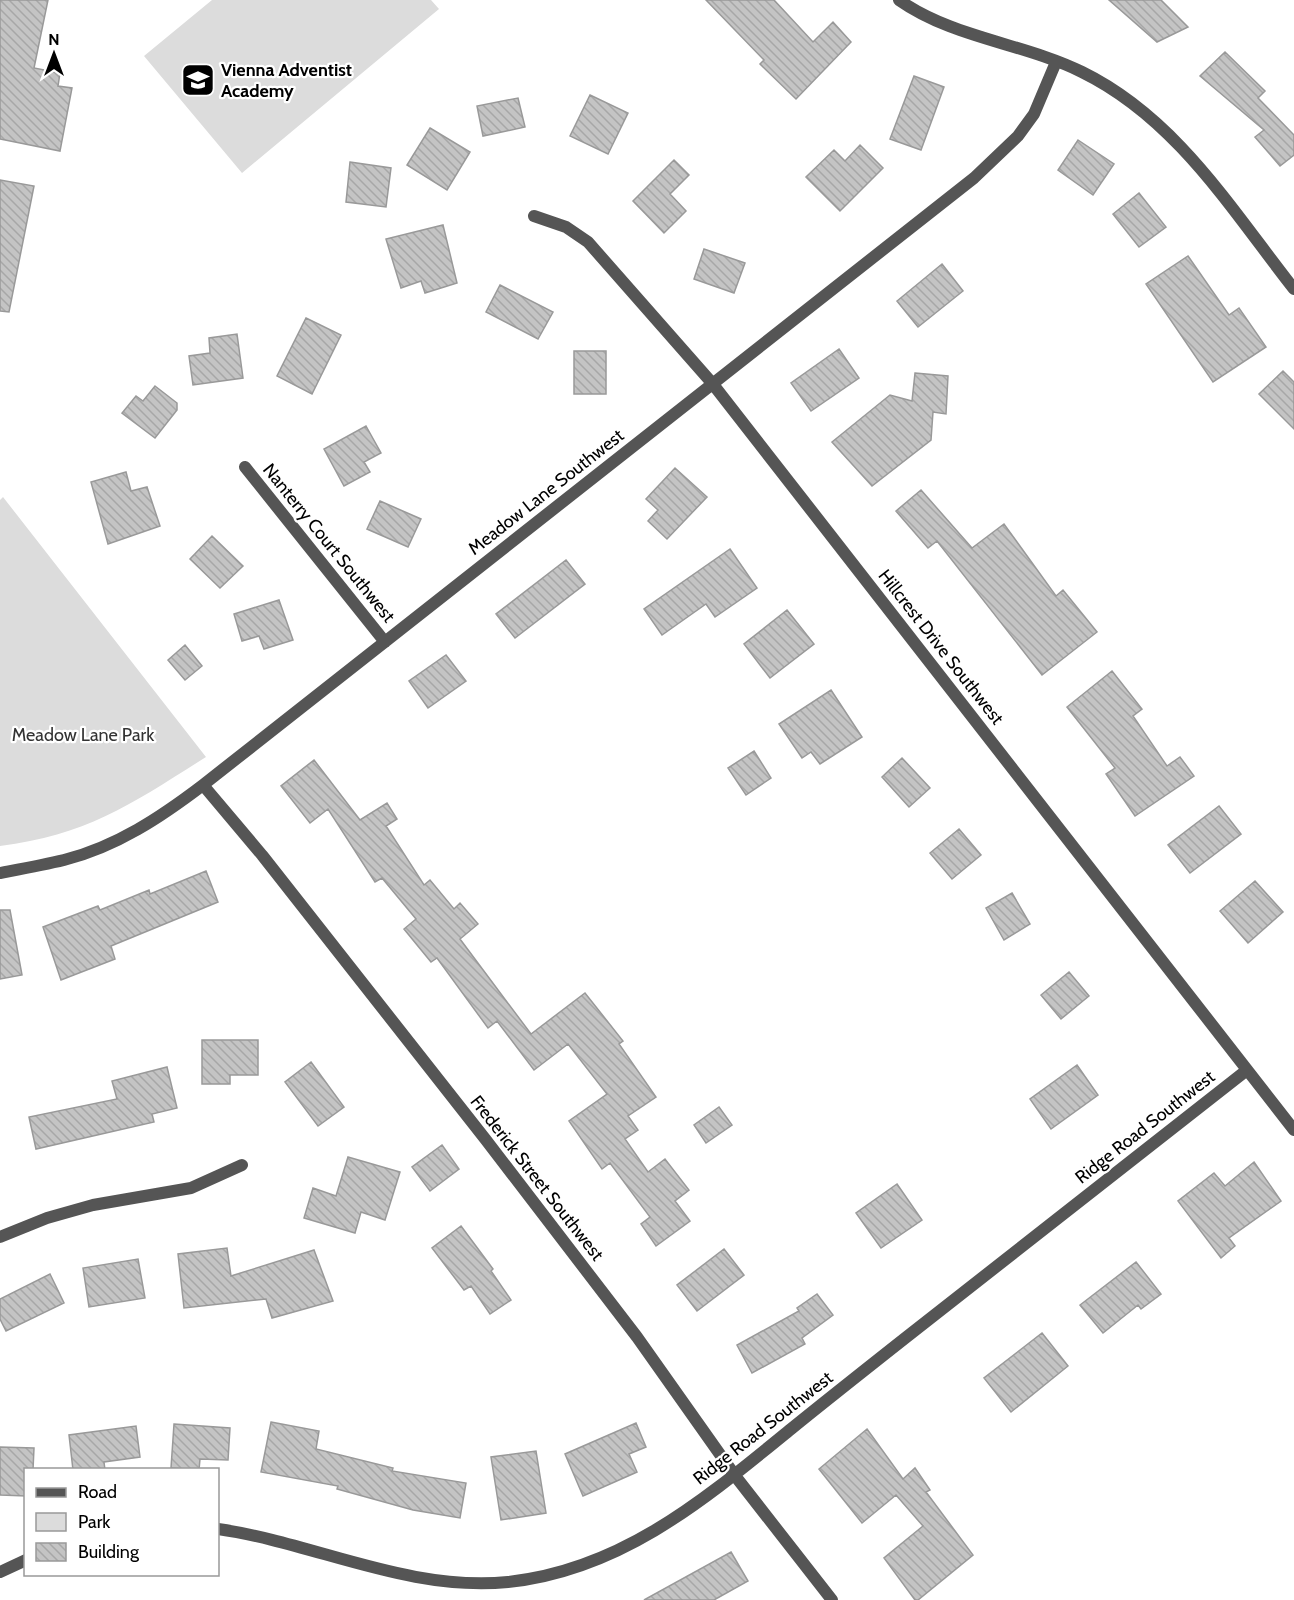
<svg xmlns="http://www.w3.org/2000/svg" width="1294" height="1600" viewBox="0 0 1294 1600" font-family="Cabin,sans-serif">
	<defs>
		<pattern id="building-back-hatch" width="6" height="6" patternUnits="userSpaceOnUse" patternTransform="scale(1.5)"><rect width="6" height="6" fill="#c4c4c4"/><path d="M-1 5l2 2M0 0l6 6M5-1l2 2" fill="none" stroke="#a7a7a7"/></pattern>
	</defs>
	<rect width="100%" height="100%" fill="#fff"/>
	<path fill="#dcdcdc" d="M212,0h219l8,9 -197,164 -98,-117z
		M3,497l203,260c-73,46 -118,78 -206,89v-346z"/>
	<path fill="url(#building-back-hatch)" stroke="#999" stroke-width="1.5" d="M0,0h48l-14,68 26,5 -2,13 14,2 -12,63 -60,-12z
		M706,0h68l39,42 20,-20 18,20 -55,57 -36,-35 4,-4z
		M1109,0h52l27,27 -31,15z
		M1225,52l40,39 -7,7 36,37v20l-14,11 -25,-29 9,-7 -64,-54z
		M914,76l30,11 -23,63 -31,-11z
		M590,95l38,18 -20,41 -38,-18z
		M518,98l7,29 -42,9 -6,-30z
		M430,128l40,24 -23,38 -40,-25z
		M1078,140l36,24 -21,31 -35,-25z
		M860,145l23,23 -43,43 -34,-34 28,-27 11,11z
		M674,160l15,15 -19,19 16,17 -22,22 -31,-32z
		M350,162l41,6 -5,39 -40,-5z
		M0,180l34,6 -25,126 -9,-1z
		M1139,193l27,34 -27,20 -26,-33z
		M443,225l14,58 -32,10 -4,-12 -20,7 -15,-49z
		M704,249l41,14 -11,30 -40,-14z
		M1188,256l41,59 10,-7 27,39 -53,35 -67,-98z
		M942,264l21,27 -45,36 -21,-26z
		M500,285l53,27 -15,27 -52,-27z
		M306,318l35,17 -29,59 -35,-18z
		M237,334l6,44 -50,7 -4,-29 21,-3 -1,-15z
		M839,349l20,29 -48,33 -20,-28z
		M574,351h32v43h-32z
		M1283,371l11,11v47l-35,-35z
		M915,373l33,3 -2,38 -13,-2 -2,28 -59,46 -40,-44 58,-47 22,6z
		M155,386l22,17v7l-22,28 -33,-25 14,-17 7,5z
		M366,426l15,27 -17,9 6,10 -26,14 -20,-37z
		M675,468l32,29 -40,42 -19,-18 10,-11 -12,-11z
		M126,472l5,19 16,-4 13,39 -52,18 -17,-62z
		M921,490l51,58 32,-24 52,72 7,-6 34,42 -55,43 -105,-134 -9,7 -32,-37z
		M380,501l41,18 -13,28 -41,-18z
		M212,536l31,30 -23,22 -30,-29z
		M730,549l27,39 -42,29 -9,-13 -44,31 -18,-26z
		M566,560l19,24 -70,54 -19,-24z
		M279,600l14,40 -29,9 -5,-13 -17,5 -8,-27z
		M787,610l27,34 -44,34 -26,-34z
		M185,645l17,21 -17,14 -17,-20z
		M446,655l20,26 -38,27 -19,-27z
		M1112,671l30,38 -9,7 34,50 13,-9 14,19 -59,40 -29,-42 9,-6 -48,-61z
		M831,690l31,47 -42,27 -9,-12 -9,6 -23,-34z
		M754,751l17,27 -25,17 -18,-27z
		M902,758l28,30 -21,19 -27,-30z
		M314,760l46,60 27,-17 10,16 -11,7 38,59 6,-5 24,29 6,-6 18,21 -18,15 71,95 54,-41 38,48 -4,3 37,53 -28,19 10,14 -13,9 23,33 17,-13 24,31 -14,11 15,20 -34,25 -15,-22 9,-7 -40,-54 -8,6 -33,-48 38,-27 -39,-50 -34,26 -37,-49 -9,7 -51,-70 -6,4 -27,-33 12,-10 -34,-41 -7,4 -47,-73 -18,14 -29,-37z
		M1219,806l22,28 -51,39 -22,-28z
		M959,829l22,26 -29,24 -22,-26z
		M206,871l12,31 -107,44 4,13 -54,21 -18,-53 55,-21 2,4 49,-20 1,4z
		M1255,881l28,31 -35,31 -28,-32z
		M1012,893l18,31 -26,16 -18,-32z
		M0,910h10l12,65 -22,4z
		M1069,972l20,24 -28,23 -20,-24z
		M202,1040h56v35h-28v9h-28z
		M311,1062l33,45 -26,19 -33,-44z
		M1077,1065l21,30 -47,34 -21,-30z
		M167,1067l10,41 -25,6 2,8 -118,27 -7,-32 88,-18 -5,-18z
		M719,1107l13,18 -26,18 -12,-18z
		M442,1145l17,24 -29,22 -18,-24z
		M348,1157l52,15 -15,48 -24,-8 -6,21 -51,-15 9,-30 23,8z
		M1254,1162l27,39 -52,37 6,8 -14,12 -43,-57 36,-28 11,13z
		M897,1184l25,36 -41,28 -25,-35z
		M461,1226l32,43 -2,2 20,29 -21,14 -19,-28 -7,4 -32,-42z
		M227,1248l4,28 83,-26 19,51 -61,17 -6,-19 -82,9 -6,-54z
		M724,1249l20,26 -47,36 -20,-26z
		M138,1259l7,39 -56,9 -6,-39z
		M1136,1262l25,32 -20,15 -3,-4 -35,28 -23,-28z
		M50,1274l14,29 -58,28 -6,-12v-20z
		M817,1294l16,21 -31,23 3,6 -53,29 -15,-28 62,-34 -2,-3z
		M1042,1333l26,33 -57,46 -27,-34z
		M271,1422l48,9 -3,18 77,19 -1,3 74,12 -6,35 -47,-8 -76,-21 1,-3 -77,-14z
		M636,1423l10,24 -17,7 8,18 -54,24 -18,-42z
		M174,1424l56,4 -2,32 -28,-1 -1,11 -28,-2z
		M136,1426l4,31 -36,5 1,8h-32l-4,-35z
		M867,1429l36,50 12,-11 15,22 -4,2 47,63 -55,45h-3l-31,-42 39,-32 -27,-31 -34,28 -43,-54z
		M0,1447l34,1 -1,22h-7v26l-26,-1z
		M536,1451l10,62 -45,7 -10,-63z
		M731,1552l17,29 -34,19h-70z"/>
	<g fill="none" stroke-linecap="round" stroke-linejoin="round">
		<path stroke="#555" stroke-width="12" d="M899,0c54,38 124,43 183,72 94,46 149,137 212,217
			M534,216l32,11 22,15 124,141 582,747
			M245,467l140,175
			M203,785l59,70 224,285 151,197 99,140 96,123
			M0,873c21,-4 43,-8 64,-13 52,-13 97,-43 139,-75l771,-607 44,-42 16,-22 22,-52
			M0,1237l47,-19 46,-13 98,-17 51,-23
			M218,1529c97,14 190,63 290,53 114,-12 197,-83 283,-153 37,-30 75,-60 113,-90 115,-90 229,-180 343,-269
			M0,1572l26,-12"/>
	</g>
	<defs>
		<symbol id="school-square" viewBox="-11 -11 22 22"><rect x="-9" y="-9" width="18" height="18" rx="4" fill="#000" stroke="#fff"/><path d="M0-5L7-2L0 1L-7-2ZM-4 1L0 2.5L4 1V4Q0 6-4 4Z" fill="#fff"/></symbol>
	</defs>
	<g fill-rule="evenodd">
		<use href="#school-square" x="179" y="61" width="38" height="38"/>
	</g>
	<g text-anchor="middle" stroke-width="4.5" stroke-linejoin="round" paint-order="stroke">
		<g font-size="18" font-weight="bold" fill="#000" stroke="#fff" text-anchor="start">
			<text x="221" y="76">Vienna Adventist<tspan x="221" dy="21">Academy</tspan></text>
		</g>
		<g font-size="18" fill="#000" stroke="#fff">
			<text transform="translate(546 492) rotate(-38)" y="6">Meadow Lane Southwest</text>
			<text transform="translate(329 543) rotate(51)" y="6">Nanterry Court Southwest</text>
			<text transform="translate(941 647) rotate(52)" y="6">Hillcrest Drive Southwest</text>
			<text transform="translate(1145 1127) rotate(-38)" y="6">Ridge Road Southwest</text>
			<text transform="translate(537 1178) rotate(52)" y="6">Frederick Street Southwest</text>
			<text transform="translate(763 1428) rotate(-38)" y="6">Ridge Road Southwest</text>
		</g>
		<g font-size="18" fill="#333" stroke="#fff">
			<text x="83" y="741">Meadow Lane Park</text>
		</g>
	</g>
	<rect x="24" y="1468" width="195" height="108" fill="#ffffff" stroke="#999999" stroke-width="1.5"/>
	<rect x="36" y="1488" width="30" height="9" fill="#555555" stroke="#999999" stroke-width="1.5"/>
	<text x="78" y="1498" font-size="18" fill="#000000">Road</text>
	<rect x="36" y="1513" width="30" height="18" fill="#dcdcdc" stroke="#999999" stroke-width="1.5"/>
	<text x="78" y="1528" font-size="18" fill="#000000">Park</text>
	<rect x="36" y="1543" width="30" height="18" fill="url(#building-back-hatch)" stroke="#999999" stroke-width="1.5"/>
	<text x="78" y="1558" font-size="18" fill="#000000">Building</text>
	<g transform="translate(54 54)" stroke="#ffffff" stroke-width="4.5" paint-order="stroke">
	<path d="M0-4.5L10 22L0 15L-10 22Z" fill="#000000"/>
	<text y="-9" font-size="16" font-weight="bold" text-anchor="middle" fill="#000000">N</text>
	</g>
</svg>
